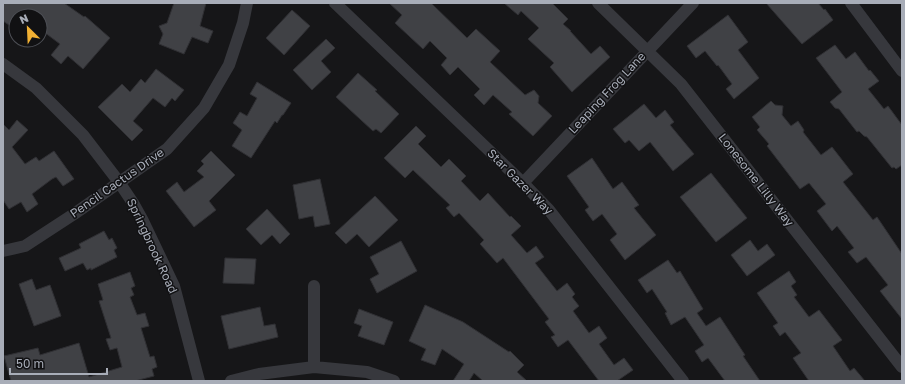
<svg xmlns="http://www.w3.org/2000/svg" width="905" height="384" viewBox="0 0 905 384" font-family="'Golos Text',sans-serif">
	<rect width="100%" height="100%" fill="#161618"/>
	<path fill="#404145" stroke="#303034" d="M3,3h61l20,14 1,-1 25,22 -27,31 -15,-13 -7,8 -10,-9 9,-11 -20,-15v-13h-24l-7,9 -6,-4z
		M174,3h32l-6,23 13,5 -5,12 -16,-6 -8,17 -25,-10 4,-10 -4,-8 8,-3z
		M389,3h42l36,35 9,-9 24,22 -10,11 35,33 9,-5 5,6 -1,7 14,13 -19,20 -24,-22 3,-2 -19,-17 -9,10 -10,-10 6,-6 -22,-22 -8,8 -9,-10 6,-7 -17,-17 -7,8 -28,-26 7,-8z
		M504,3h48l16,16 -5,5 8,7h-1l21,23 9,-8 10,11 -38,35 -22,-25 4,-4 -26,-24 11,-11 -18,-17 -3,4z
		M766,3h52l6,7 1,-1 8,11 -31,24z
		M292,10l18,16 -26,29 -18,-17z
		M728,15l20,27 -10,8 21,28 -25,21 -8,-10 6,-5 -14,-19 -1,1 -12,-15 -9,7 -9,-12z
		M326,39l9,9 -14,13 10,11 -19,18 -19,-20z
		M835,45l11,14 9,-7 14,19 1,-1 9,11 -11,8 16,20 4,-3 14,19v40l-6,4 -2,-2 -2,1 -25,-31 -3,-1 -5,-5 -2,1 -18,-23 -4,-1 -5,-6 12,-10 -26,-34z
		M156,69l28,21 -9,11 -3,-3 -7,9 -12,-9 -20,23 10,9 -11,11 -34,-34 24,-23 8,8 11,-13 4,4z
		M358,73l19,17 -2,1 24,23 -18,19 -5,-4 -3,2 -37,-34z
		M257,82l34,21 -8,12h-1l-5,8 -2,-2 -24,37 -19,-12 10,-16 -9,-7 7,-11 7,4 10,-18 -7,-4z
		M771,101l4,4 8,1 -1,9 9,11 7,-5 6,9 -1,2 18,23 11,-8 21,27 -10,8 30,38 4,-3 25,37v65l-22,-28 8,-6 -22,-28 -9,6 -9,-11 6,-4 -17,-22 -5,5 -15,-20 9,-7 -17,-21 -9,6 -33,-43 2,-2 -12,-14 3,-3 -8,-10z
		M644,104l12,14 9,-8 9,12 -4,3 24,29 -21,17 -23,-29 -11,9 -10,-11 -4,3 -12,-14z
		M17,120l11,10 -16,17 13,17 11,-7 3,4 15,-10 20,28 -11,7 -7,-9 -4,2 -20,15 6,10 -11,8 -6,-10 -12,7 -6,-9v-76l6,6z
		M416,126l10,10 -8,8 23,23 8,-8 17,17 -5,5 19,20 8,-8 22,24 1,-1 10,10 -10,9 16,18 9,-7 8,11 -9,6 22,28 10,-8 8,11 -3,3 7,9 -6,5 16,22 10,-7 8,12 -8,6 15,21 10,-7 9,12 -16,11h-18l-31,-41 -10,7 -7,-10 4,-2 -10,-13 4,-3 -46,-61 -6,5 -17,-19 4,-4 -25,-27 -5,4 -8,-9 4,-3 -37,-35 -8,8 -21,-20z
		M211,151l24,24 -26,26 7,9 -22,17 -28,-36 11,-9 7,10 20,-15 -7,-6 7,-7 -3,-3z
		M592,158l21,31 9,-7 17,23 -5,3 22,27 -31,25 -15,-20 7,-6 -15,-20 -9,7 -8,-11 4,-3 -22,-31z
		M711,173l36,45 -31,24 -36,-45z
		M320,179l10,45 -15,3 -2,-11 -14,3 -6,-34z
		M375,196l23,24 -29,27 -12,-13 -11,10 -11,-11z
		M267,209l23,25 -10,10 -8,-9 -11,10 -15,-16z
		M104,231l5,9 3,-2 5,10 -3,2 3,7 -26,13v-2l-4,2 -4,-7 -18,8 -6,-13 22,-10 -2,-4z
		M750,240l8,11 9,-7 8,11 -28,21 -16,-21z
		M401,241l16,30 -40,22 -7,-14 9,-5 -9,-17z
		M225,258l31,1 -2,25 -31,-1z
		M668,260l9,13 3,-2 23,38 -6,4 9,13 14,-9 25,38 -2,1 17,25h-35l-17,-23 -6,4 -7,-11 9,-6 -19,-28 -14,8 -6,-12 2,-1 -15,-23 -5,4 -9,-13z
		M789,271l7,11 -5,4 6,9 -3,2 15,20 10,-7 23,30 -9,6 17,25 4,-3 11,13h-56l-16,-23 8,-5 -16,-21 -5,4 -7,-10 5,-3 -21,-30z
		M130,272l5,14 -4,2 3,7 -4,2 7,18 8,-2 4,13 -8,2 9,29 4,-1 3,11 -5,2 2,7 -19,5h-124l-7,-25 34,-8 2,7 39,-12 10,34 33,-10 -5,-19 -7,2 -4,-11 5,-1 -12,-37 4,-1 -5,-16z
		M32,279l4,11 14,-5 11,31 -27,10 -15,-42z
		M425,305l38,17 46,30 1,-1 14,14 -7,7 10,9h-44l-9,-8 -5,8h-16l11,-17 -22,-15 -7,16 -14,-5 5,-11 -17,-8z
		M260,307l4,19 11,-2 3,13 -49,12 -8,-33z
		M359,309l34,13 -9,23 -26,-9 4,-10 -8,-3z"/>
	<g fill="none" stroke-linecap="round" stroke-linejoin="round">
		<path stroke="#37383d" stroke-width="12" d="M335,3l188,180 26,27 134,171
			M598,3l83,81 221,283
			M851,3l51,68
			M3,64l33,24 47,47 36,47 14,21 10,18 31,65 25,95
			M523,183l170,-180
			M3,251l22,-5 49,-32 93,-65 37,-41 25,-43 14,-42 4,-20
			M314,367v-81
			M231,381l28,-7 55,-7 53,5 27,9"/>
	</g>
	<g text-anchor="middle" stroke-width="3" stroke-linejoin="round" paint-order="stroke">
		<g font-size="12" fill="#a8adb8" stroke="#111113">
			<text transform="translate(607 93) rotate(-47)" y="4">Leaping Frog Lane</text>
			<text transform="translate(756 180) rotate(52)" y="4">Lonesome Lilly Way</text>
			<text transform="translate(520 182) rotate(45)" y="4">Star Gazer Way</text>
			<text transform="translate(117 183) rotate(-35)" y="4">Pencil Cactus Drive</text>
			<text transform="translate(152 246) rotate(65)" y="4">Springbrook Road</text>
		</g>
	</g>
	<rect width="905" height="384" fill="none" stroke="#a8adb8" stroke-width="8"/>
	<g transform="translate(28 28) rotate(336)"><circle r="19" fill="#111113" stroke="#4d4f55"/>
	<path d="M0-3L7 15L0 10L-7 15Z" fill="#f2b134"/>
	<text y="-6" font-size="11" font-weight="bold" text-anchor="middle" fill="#a8adb8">N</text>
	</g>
	<path d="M10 368v6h97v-6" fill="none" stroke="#a8adb8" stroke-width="2"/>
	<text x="16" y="368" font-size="12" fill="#a8adb8" stroke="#111113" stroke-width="3" paint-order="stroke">50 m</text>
</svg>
